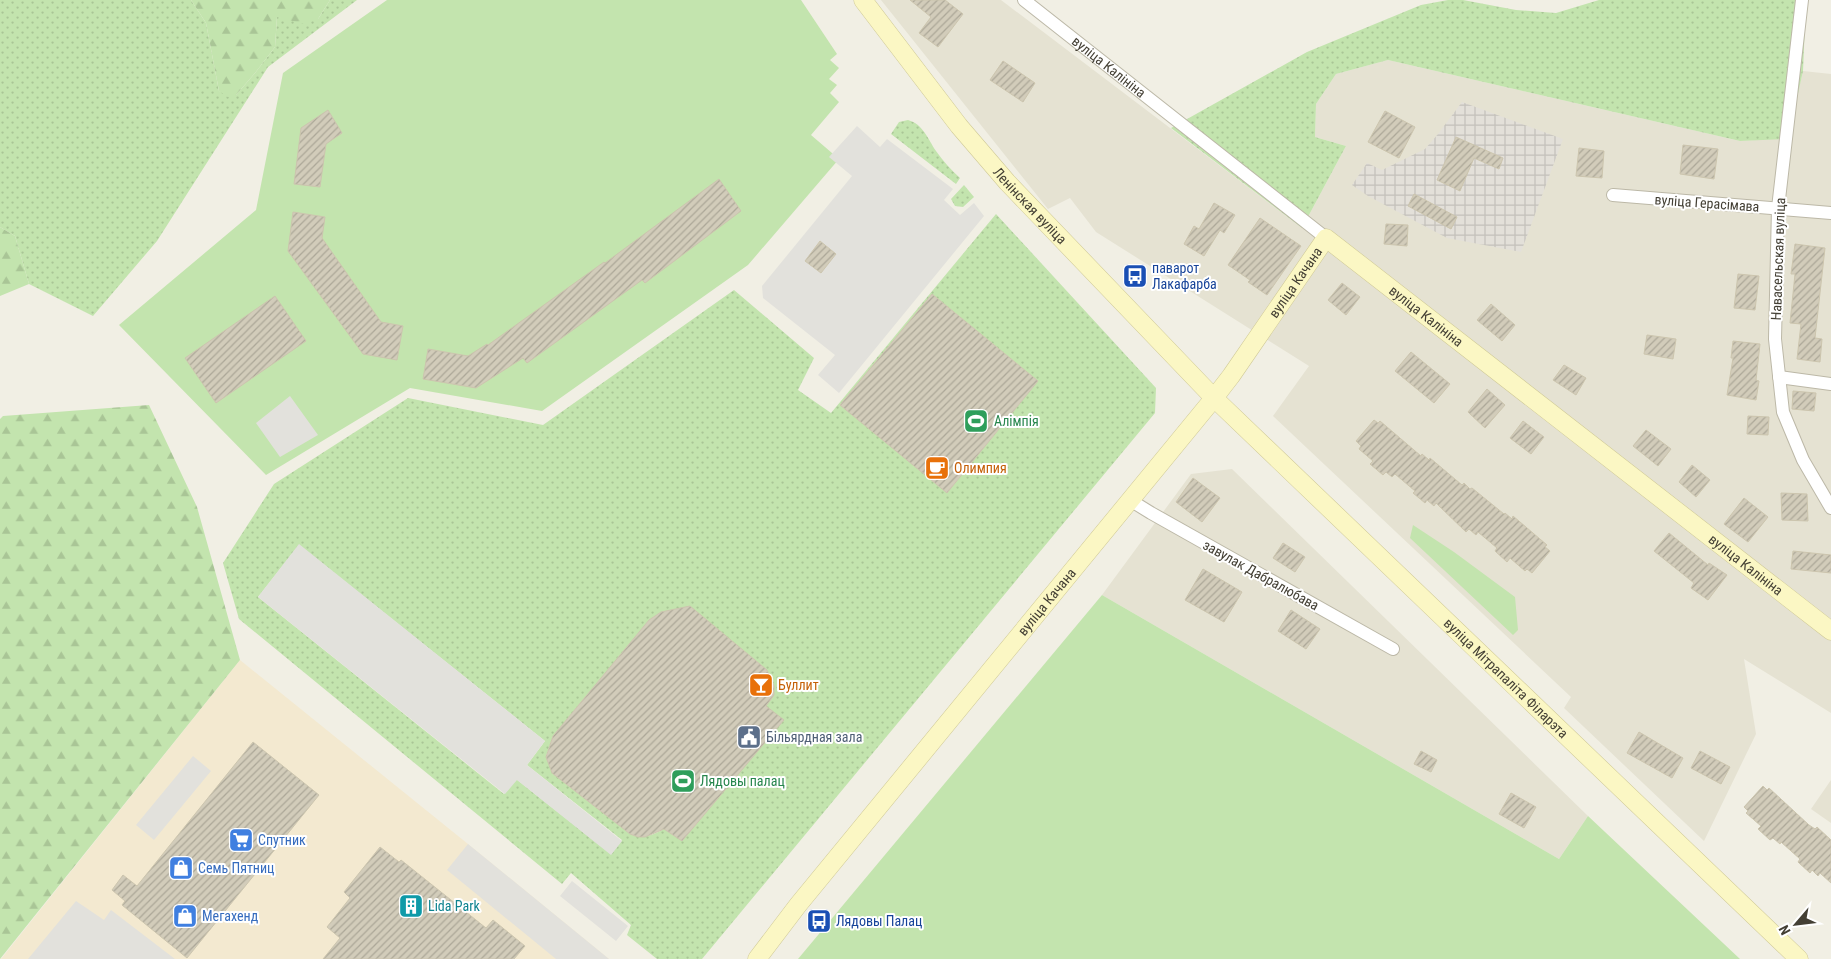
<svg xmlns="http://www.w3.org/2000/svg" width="1831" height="959" viewBox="0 0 1831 959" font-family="'Roboto Condensed',sans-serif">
	<defs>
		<pattern id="industrial-grid" width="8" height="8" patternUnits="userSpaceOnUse" patternTransform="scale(1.25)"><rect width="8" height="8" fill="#e3e0d9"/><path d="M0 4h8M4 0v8" fill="none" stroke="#c4c1bb"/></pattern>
		<pattern id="grass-dots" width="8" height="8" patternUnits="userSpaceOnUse" patternTransform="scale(1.25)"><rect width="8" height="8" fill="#c3e4ae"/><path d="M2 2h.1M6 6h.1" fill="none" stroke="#a9c596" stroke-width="1.8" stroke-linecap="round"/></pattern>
		<pattern id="forest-firs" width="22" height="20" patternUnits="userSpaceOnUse" patternTransform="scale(1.25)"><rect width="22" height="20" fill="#c3e4ae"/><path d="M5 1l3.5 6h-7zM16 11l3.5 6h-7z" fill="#a9c596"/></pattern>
		<pattern id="building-hatch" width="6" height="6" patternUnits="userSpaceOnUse" patternTransform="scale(1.25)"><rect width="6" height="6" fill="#d2ccba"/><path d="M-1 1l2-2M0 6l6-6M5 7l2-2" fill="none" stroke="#aca798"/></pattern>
	</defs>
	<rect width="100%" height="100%" fill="#f1efe4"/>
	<path fill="#e5e2d2" d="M881,0h120l301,228 44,-82 -31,-9 1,-33 20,-30 52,-14 352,81 47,-3 16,-67 28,3v639l-87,-54 12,75 -52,107 -140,-133 7,-11 -298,-281 36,-50 -213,-134 -26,-34 -22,11z
		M1232,469l356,347 -29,43 -457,-264 89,-121z
		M1831,780v43l-20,-14z"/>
	<path fill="#f3e9d0" d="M240,660l228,184 141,115h-608z"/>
	<path fill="url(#industrial-grid)" d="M1462,102l101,37 -42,113 -74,-14 -79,-42 -16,-11 15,-22 15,7 43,-21 13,-15z"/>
	<path fill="url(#grass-dots)" fill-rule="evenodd" d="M0,0h191l15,23 13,68 17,4 19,-22 20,-26 2,-30 41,2 12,-19h27l-89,67 -111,174 -64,75 -64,-32 -14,-48 -15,-9z
		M1448,0h15l53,10 40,3 43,-13h207l-3,71 -15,68 -48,2 -352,-81 -52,14 -20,30 -1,33 31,9 -44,82 -131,-100 136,-76 114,-47z
		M908,120c15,4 20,19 28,31 7,10 15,19 24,27l-4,6 -65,-50 8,-12z
		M964,185l10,12 -11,10 -8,-1 -4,-7z
		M996,214l160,174 -1,25 -453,546h-45l-30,-24 4,-10 -60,-52 -9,11 -323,-265 -16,-56 51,-79 134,-86 135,27 191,-135 80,68 -16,32 33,23zM932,294l106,87 -91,112 -107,-88zM299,545l246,196 -18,24 95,75 -11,14 -95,-75 -12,15 -246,-197zM690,607l77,63 7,16v9l-8,11 17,14 -101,121 -18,-12c-12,6 -21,11 -34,5l-78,-61 -6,-17 7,-20 96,-116 12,-8z"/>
	<path fill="url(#forest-firs)" d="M191,0h139l-12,19 -14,5 -27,-7 -2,30 -20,26 -19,22 -8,2 -9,-6 -13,-68z
		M0,227l15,9 14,48 -29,12z
		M149,405l48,102 43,153 -240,299v-540l3,-3z"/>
	<path fill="#c3e4ae" d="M387,0h414l36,54 -7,6 9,8 -10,11 8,6 -7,8 9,9 -28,33 28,24 -91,106 -206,146 -132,-23 -144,87 -147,-150 137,-115 27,-137z
		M1413,525l41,27 61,45 3,33 -5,5 -103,-97z
		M1102,595l457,264 29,-43 152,143h-942z"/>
	<path fill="#e2e1dc" d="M857,126l23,21 7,-8 66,50 -9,11 16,15 14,-12 10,13 -145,177 -21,-18 17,-20 -72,-57 -1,-12 90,-110 -23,-19z
		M290,396l28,39 -38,22 -24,-34z
		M299,544l246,197 -18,24 95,76 -11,14 -94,-75 -12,14 -247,-197z
		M193,756l18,15 -57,69 -18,-15z
		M468,844l141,115h-53l-109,-89z
		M572,881l56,45 -12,15 -56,-45z
		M76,901l28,19 7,-10 64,49h-147z"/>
	<path fill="url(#building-hatch)" stroke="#ccc5ae" d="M910,0h35l18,14 -25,33 -19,-14 12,-16z
		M1003,61l32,22 -12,19 -33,-22z
		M328,110l14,23 -16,11 -6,43 -26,-3 7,-56z
		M1385,111l30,16 -16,31 -31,-16z
		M1456,137l47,21 -4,11 -25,-11 -14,33 -23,-11z
		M1683,145l35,4 -4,30 -34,-5z
		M1579,148l25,3 -2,27 -26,-2z
		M719,179l22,32 -96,72 -3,-3 -115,83 -4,-5 -47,30 -53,-9 5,-30 40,7 19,-12 1,1 116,-83 1,1z
		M1414,194l43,23 -6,12 -43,-23z
		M1214,203l21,12 -11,18 -4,-3 -16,26 -20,-12 10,-18 5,3z
		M293,212l32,5 -3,21 59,84 22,4 -6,34 -34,-6 -75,-103z
		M1260,218l41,28 -34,49 -19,-13 2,-2 -22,-15z
		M1386,224l22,1 -1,21 -23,-2z
		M820,241l16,13 -15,19 -16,-12z
		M1795,244l30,4 -10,90 7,1 -2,23 -23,-3 4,-35 -11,-1 5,-49h-4z
		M1738,274l21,2 -4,34 -21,-2z
		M1342,283l18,14 -14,18 -18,-15z
		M932,294l106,87 -91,112 -107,-88z
		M275,296l31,45 -90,62 -31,-45z
		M1491,304l24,21 -13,16 -25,-21z
		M1647,335l29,4 -3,20 -29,-5z
		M1733,341l27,3 -4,36 3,1 -3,19 -29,-5 6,-37h-2z
		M1411,352l39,32 -16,19 -39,-32z
		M1564,365l22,13 -10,17 -23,-15z
		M1487,389l18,16 -20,23 -17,-16z
		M1793,391l23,2 -2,18 -22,-2z
		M1748,416l21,1 -1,18 -21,-1z
		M1374,420l4,3 2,-2 41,35 1,-2 7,6 1,-2 32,27 2,-2 6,6 2,-1 32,26 1,-1 7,6 1,-3 34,29 -2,2 5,4 -18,22 -5,-4 -2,2 -15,-13 -3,4 -12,-11 2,-3 -19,-16 -2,3 -7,-6 -3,3 -30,-29 -2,3 -7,-6 -2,3 -12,-10 2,-2 -20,-17 -3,3 -6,-5 -3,3 -13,-11 3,-3 -14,-12 2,-3 -5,-5z
		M1523,421l21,16 -13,17 -21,-16z
		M1646,430l25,19 -13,17 -25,-20z
		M1692,465l18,15 -14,17 -17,-15z
		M1193,478l27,20 -18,24 -26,-20z
		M1781,493l26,1 1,27 -26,-1z
		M1744,498l24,19 -20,25 -24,-18z
		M1669,533l39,32 1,-2 18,12 -19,25 -17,-12 3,-5 -40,-32z
		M1283,543l22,14 -10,15 -22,-14z
		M1793,551l38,4v18l-40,-4z
		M1203,569l39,23 -18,30 -39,-22z
		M690,606l77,64 7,16v9l-8,11 18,14 -102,121 -18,-12 -19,8h-7l-8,-3 -78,-61 -6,-16 7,-21 96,-116 12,-8z
		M1291,610l29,19 -14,20 -28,-18z
		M1639,732l44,26 -11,20 -45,-25z
		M253,742l66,53 -132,163 -65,-53 3,-4 -13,-11 11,-15 14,11z
		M1421,751l16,9 -6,12 -17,-8z
		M1700,751l30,16 -9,17 -30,-16z
		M1763,786l4,4 2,-2 40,37 6,4 2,-2 14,13v43l-11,-10 -2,3 -6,-6 -2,3 -12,-11 2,-3 -19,-17 -1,2 -7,-6 -3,2 -12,-11 3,-3 -15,-13 2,-2 -4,-4z
		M1511,793l25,14 -12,21 -25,-14z
		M380,847l19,15 2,-2 85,68 7,-8 32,26 -11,13h-191l17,-21 -13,-11 23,-29 -6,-6z"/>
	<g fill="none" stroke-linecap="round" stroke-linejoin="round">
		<defs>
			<g id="minor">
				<path id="s1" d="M1024,0l302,238"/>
				<path d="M1802,0l-24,208 -3,131 8,73 20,48 28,48"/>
				<path d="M1613,195l218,18"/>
				<path d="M1779,377l52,7"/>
				<path d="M1130,500l21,13 242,136"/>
			</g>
			<g id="secondary">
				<path id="s2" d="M863,0l96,126 48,56 207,216 585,561"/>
				<path id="s3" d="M757,959l41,-54 416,-507 17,-22 95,-138 505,393"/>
			</g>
		</defs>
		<use href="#minor" stroke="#bcb8a7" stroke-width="14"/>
		<use href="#secondary" stroke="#cfc996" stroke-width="19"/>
		<use href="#minor" stroke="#fff" stroke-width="12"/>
		<use href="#secondary" stroke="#fbf7c4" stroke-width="18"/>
	</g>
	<defs>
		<symbol id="bus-square" viewBox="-11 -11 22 22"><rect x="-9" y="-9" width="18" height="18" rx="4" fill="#1a4fb4" stroke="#fff"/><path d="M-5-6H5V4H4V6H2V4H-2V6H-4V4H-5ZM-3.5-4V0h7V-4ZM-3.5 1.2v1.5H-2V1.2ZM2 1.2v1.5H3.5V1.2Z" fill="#fff"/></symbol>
		<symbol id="stadium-square" viewBox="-11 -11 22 22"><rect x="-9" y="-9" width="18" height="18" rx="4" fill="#2e9e5b" stroke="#fff"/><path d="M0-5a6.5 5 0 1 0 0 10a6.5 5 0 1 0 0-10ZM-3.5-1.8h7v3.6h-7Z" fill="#fff"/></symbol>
		<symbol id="cafe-square" viewBox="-11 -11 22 22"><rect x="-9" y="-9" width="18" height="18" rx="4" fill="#e8710a" stroke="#fff"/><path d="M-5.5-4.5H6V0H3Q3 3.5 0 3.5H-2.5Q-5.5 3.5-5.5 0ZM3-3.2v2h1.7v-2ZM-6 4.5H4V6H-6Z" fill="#fff"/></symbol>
		<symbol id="bar-square" viewBox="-11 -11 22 22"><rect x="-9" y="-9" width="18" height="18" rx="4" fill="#e8710a" stroke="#fff"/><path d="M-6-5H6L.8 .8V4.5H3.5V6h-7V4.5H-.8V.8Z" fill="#fff"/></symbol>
		<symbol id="civic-square" viewBox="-11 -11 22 22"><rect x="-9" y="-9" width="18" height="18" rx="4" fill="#5c6f8a" stroke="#fff"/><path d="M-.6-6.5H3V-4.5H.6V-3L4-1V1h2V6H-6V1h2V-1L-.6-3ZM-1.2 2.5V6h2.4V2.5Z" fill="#fff"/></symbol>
		<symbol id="supermarket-square" viewBox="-11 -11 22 22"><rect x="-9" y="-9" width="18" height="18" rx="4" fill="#3f7fe0" stroke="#fff"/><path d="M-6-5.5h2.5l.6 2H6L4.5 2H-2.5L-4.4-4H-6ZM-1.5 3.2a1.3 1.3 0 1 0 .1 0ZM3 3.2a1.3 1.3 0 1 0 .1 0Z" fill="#fff"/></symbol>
		<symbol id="shop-square" viewBox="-11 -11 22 22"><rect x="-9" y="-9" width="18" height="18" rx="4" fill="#3f7fe0" stroke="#fff"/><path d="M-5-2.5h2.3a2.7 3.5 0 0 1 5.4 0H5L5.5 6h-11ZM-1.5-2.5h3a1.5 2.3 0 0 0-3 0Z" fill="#fff"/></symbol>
		<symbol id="building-square" viewBox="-11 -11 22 22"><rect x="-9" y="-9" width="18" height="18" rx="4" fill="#0f9aa8" stroke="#fff"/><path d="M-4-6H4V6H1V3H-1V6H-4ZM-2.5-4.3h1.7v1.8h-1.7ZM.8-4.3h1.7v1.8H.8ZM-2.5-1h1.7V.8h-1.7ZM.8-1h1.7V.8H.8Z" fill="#fff"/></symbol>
	</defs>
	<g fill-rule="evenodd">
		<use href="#bus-square" x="1121" y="262" width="28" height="28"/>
		<use href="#stadium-square" x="962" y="407" width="28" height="28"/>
		<use href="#cafe-square" x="923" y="454" width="28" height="28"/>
		<use href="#bar-square" x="747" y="671" width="28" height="28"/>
		<use href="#civic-square" x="735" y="723" width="28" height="28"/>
		<use href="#stadium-square" x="669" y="767" width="28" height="28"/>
		<use href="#supermarket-square" x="227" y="826" width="28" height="28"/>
		<use href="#shop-square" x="167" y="854" width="28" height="28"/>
		<use href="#building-square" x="397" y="892" width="28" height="28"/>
		<use href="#shop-square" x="171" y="902" width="28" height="28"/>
		<use href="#bus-square" x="805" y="907" width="28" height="28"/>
	</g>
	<g text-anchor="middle" stroke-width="4" stroke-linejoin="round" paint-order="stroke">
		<g font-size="14" fill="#433f34" stroke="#fff">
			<text dy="5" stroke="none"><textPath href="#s1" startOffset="108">вуліца Калініна</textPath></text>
			<text transform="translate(1707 203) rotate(4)" y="5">вуліца Герасімава</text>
			<text dy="5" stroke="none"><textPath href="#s2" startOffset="265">Ленінская вуліца</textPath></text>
			<text transform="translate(1778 259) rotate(-88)" y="5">Навасельская вуліца</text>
			<text dy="5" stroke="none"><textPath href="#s3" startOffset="865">вуліца Качана</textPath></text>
			<text dy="5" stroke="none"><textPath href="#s3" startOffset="1046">вуліца Калініна</textPath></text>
			<text dy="5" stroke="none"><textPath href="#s3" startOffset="1451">вуліца Калініна</textPath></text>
			<text transform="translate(1261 575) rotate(29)" y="5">завулак Дабралюбава</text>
			<text dy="5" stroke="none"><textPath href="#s3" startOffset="460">вуліца Качана</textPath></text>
			<text dy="5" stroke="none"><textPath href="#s2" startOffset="936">вуліца Мітрапаліта Філарэта</textPath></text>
		</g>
		<g font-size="14" fill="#164399" stroke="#fff" text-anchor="start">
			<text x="1152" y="273">паварот<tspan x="1152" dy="16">Лакафарба</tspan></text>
			<text x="836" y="926">Лядовы Палац</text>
		</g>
		<g font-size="14" fill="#27864d" stroke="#fff" text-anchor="start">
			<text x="994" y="426">Алімпія</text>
			<text x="700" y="786">Лядовы палац</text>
		</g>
		<g font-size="14" fill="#c56008" stroke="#fff" text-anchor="start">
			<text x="954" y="473">Олимпия</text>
			<text x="778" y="690">Буллит</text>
		</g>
		<g font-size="14" fill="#4e5e75" stroke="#fff" text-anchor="start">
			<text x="766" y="742">Більярдная зала</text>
		</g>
		<g font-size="14" fill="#366cbe" stroke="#fff" text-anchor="start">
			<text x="258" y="845">Спутник</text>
			<text x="198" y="873">Семь Пятниц</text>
			<text x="202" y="921">Мегахенд</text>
		</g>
		<g font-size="14" fill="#0d838f" stroke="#fff" text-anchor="start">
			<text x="428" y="911">Lida Park</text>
		</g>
	</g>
	<g transform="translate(1796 924) rotate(242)" stroke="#ffffff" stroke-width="4" paint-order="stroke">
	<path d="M0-4L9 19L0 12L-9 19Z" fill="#433f34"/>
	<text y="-8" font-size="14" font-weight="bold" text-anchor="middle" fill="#433f34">N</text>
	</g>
</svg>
